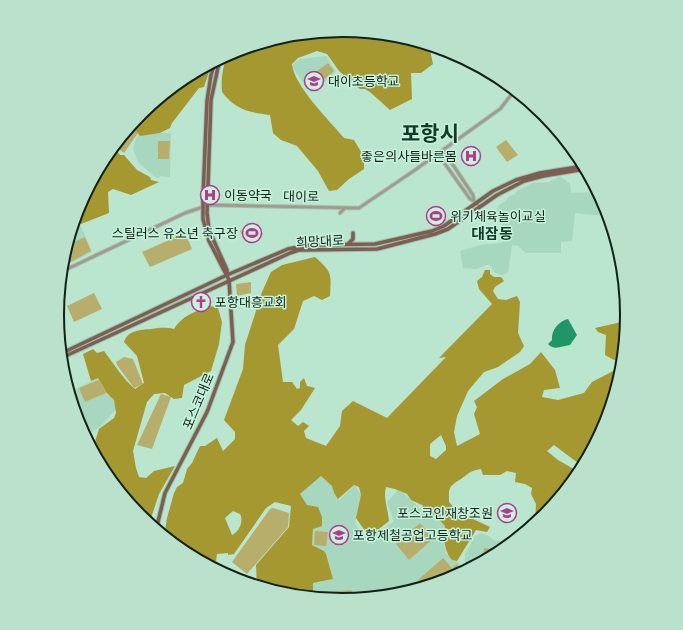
<svg xmlns="http://www.w3.org/2000/svg" width="683" height="630" viewBox="0 0 683 630" font-family="Roboto,'Noto Sans KR',sans-serif">
	<rect width="100%" height="100%" fill="#bae5ce"/>
	<path fill="#a7d7be" d="M326,56l10,16 -21,18 -7,-1 -16,-22 3,-5 5,-3z
		M160,133h11l-1,44 -9,-1 -3,2 -4,-2 -16,-14 -5,-13 4,-13z
		M560,176l10,8 1,9 26,-1 7,13 1,11 -30,-3 -3,28 -11,1v11h-35l-8,-7 -6,-1 -4,28 -6,2 -7,-2 -6,-9 -13,5 -13,-1 -3,-17 20,-6 21,-2 3,-4 2,-9 -10,-12v-5l3,-8 7,-4 3,-5 5,-1 3,-4 15,-8 17,-1z
		M79,222l13,30 -31,16 1,-9 11,-36z
		M98,378l8,14 8,8 2,9 -16,18 -11,6 -4,-7 1,-5 -7,-3 -10,-26z
		M321,476l12,10 1,7 5,7 16,-15 6,10 -6,29 14,17 25,-20 -7,-19 12,-13 24,22 8,2 8,6 6,7 -3,10 4,17 6,7 5,1 7,10 -14,7 -53,17 -56,5 -28,-3v-14l20,-4 -7,-25 -2,-3 -12,-6 1,-16 -6,-24 -7,-11z
		M481,533l6,2 7,5 10,2 -1,7 -38,21v-16l10,-18z"/>
	<path fill="#b8ae6c" d="M328,63l6,8 -19,16 -6,-10z
		M131,128l7,5 -14,20 -7,-5z
		M506,140l12,15 -11,7 -11,-15z
		M158,141h12l-1,18h-11z
		M258,224l5,11 -17,7 -6,-11z
		M185,233l7,16 -42,18 -8,-15z
		M85,237l6,14 -24,13 -1,-18z
		M251,282v11l-14,3 -1,-12z
		M94,293l8,16 -28,13 -7,-16z
		M124,357l9,2 10,25 -9,4 -17,-23 -1,-3z
		M99,380l7,13 -21,9 -6,-14z
		M161,394l10,3 -19,52 -15,-4z
		M273,508l16,5 -1,14 -41,47 -15,-12 38,-53z
		M420,523l14,15 -25,22 -13,-16z
		M315,531l13,1 -2,14 -12,-1z
		M484,548l14,1 -1,4 -14,8z
		M443,558l14,16 -4,-7 4,-3 5,8 -12,6 -27,9 -5,-7z
		M351,590l5,9 -15,1 -23,-2v-4l1,-1z"/>
	<path fill="#a69830" fill-rule="evenodd" d="M342,30l55,6 32,9 4,19 -12,9h-10l1,26 -22,11 -20,-18 -5,-3h-5l-21,-18 -12,-17 -10,-3 -19,7 -6,6c2,22 37,56 52,74l10,2 10,17v12l-15,10 -12,11 -8,1 -11,-20 -21,-25 -16,-6 -8,-7 -3,-18c-22,-3 -34,-5 -48,-23 -1,-10 0,-35 11,-40l53,-17z
		M212,63l-8,24 -5,1 -27,35 -2,5 -10,5 -20,3 -4,-5 -5,-1 -7,8 -6,8 -1,5 3,4h4l13,15 13,7 1,3 8,2 -28,13 -18,-6 -5,3 1,21 -28,11 -2,-2 -6,1c18,-59 60,-109 109,-144 9,-7 20,-11 30,-16z
		M315,257c18,16 16,17 15,39l-8,4 -8,-4 -11,5 -9,28 -16,16 5,37h9l5,7 3,-1v-6l4,-4 3,8 8,2 -14,22 -10,10 7,6 5,-4 6,4 -5,5 2,7 20,8 14,-20 2,-15 11,-10 34,17 59,-61 -7,1 53,-54 -13,-15 -2,-8 5,-4 3,-7h5v4l4,3h7l3,4 -9,6 -2,4 5,8 8,1 11,-4 3,6 -2,31 6,13 -4,6 -22,15 -14,5 -16,19 -11,25 -3,16 3,14 23,-12 -6,-20 3,-7 -3,-6 29,-22 27,-15 11,-12 14,18 5,18 -16,2 -2,7 16,3 26,-7 8,-11 29,-15 -16,57 -23,42 -28,-21 -7,6 11,9 21,12 -36,45 -8,6 1,-19 -5,-10 1,-6 -7,-4 -10,-2 1,-9 -9,-2 -7,4h-17l-2,-6c-11,2 -12,4 -20,10 -13,8 -12,8 -12,23l9,10 32,15 -3,5 -11,-2 -19,31 -5,-1c-8,-9 -9,-23 -7,-34 -6,-7 -10,-12 -19,-15l-4,-6 -11,-5 -4,-6 -12,-5 -9,-2c-3,11 2,22 3,34l-14,11 -10,-1 -9,-13 5,-23 -2,-8 -5,-2 -16,14 -4,-6 -2,-7 -11,-10 -21,18 7,11 11,2 4,10v9l-9,3 -1,16 12,6 2,3 7,25 -20,4v14l-27,-3 -29,-8 -1,-21 33,-38 2,-21 -16,-4 -9,6 -32,46 -6,1v-2l-11,1 -1,7 2,3 -2,5 -33,-17 -19,-15 3,-19 7,-25 3,-6 6,-4 4,-14 5,-6 8,-17h5l12,-8 6,13 12,-12v-7l-11,-12 19,-51 2,-24 17,-53 9,-20 11,-7zM441,435l5,11v4l-10,9 -6,-3v-12zM233,511l7,3c4,7 -1,18 -8,21l-7,-17z
		M211,306l7,2 4,14 -3,22 -8,27 -27,14 -2,13 -8,1 -9,-6 -11,1 -7,8 -14,49 3,17 3,9 7,1 8,-7 21,-5 -16,28 -10,30c-23,-19 -43,-47 -57,-73l7,-22 15,-11 2,-5 -2,-13 -8,-8 -8,-14 -7,3 -8,-27 10,-5 4,4 7,-2c10,13 19,28 31,38l9,-6 -7,-27 -13,-14c4,-12 16,-12 27,-13 9,-1 13,-2 23,0 7,-13 22,-18 37,-23z
		M626,321l-4,37 -8,2 -9,-5 1,-20 -8,-3 -3,-4z"/>
	<path fill="#209567" d="M568,319l9,16 -7,10c-8,1 -16,6 -22,-1l4,-4c-1,-10 7,-19 16,-21z"/>
	<g fill="none" stroke-linecap="round" stroke-linejoin="round">
		<defs>
			<path id="tertiary" d="M443,150l30,45 1,6
				M438,154l32,45 4,2 6,6
				M340,213l5,-5
				M61,272l124,-59 24,-8 150,3 56,-38 85,-61 15,-19"/>
			<path id="primary" d="M220,58l-9,42 -4,113 2,17 18,40v4
				M349,243l4,-4v-6
				M60,354l167,-79 61,-26 22,-4 65,-1 57,-13 12,-5 49,-35 23,-11 24,-7 44,-7
				M61,358l229,-105 9,-3 78,-1 58,-15 13,-5 49,-34 27,-14 19,-5 42,-7
				M156,530l9,-37 42,-81 26,-70 -4,-62 -20,-39 -6,-22v-22l4,-96 4,-26 5,-14"/>
		</defs>
		<use href="#tertiary" stroke="#9cc2ae" stroke-width="4.5"/>
		<use href="#primary" stroke="#9cc2ae" stroke-width="5.5"/>
		<use href="#tertiary" stroke="#a8968f" stroke-width="2.5"/>
		<use href="#primary" stroke="#7e5e52" stroke-width="3.5"/>
	</g>
	<defs>
		<symbol id="school-ring" viewBox="-11 -11 22 22"><circle r="9.5" fill="#c7f2db" stroke="#b23a8f" stroke-width="1.5"/><path d="M0-5L7-2L0 1L-7-2ZM-4 1L0 2.5L4 1V4Q0 6-4 4Z" fill="#b23a8f"/></symbol>
		<symbol id="hospital-ring" viewBox="-11 -11 22 22"><circle r="9.5" fill="#c7f2db" stroke="#b23a8f" stroke-width="1.5"/><path d="M-5-5h3v3.5h4V-5h3V5h-3V1.5h-4V5h-3Z" fill="#b23a8f"/></symbol>
		<symbol id="stadium-ring" viewBox="-11 -11 22 22"><circle r="9.5" fill="#c7f2db" stroke="#b23a8f" stroke-width="1.5"/><path d="M0-5a6.5 5 0 1 0 0 10a6.5 5 0 1 0 0-10ZM-3.5-1.8h7v3.6h-7Z" fill="#b23a8f"/></symbol>
		<symbol id="church-ring" viewBox="-11 -11 22 22"><circle r="9.5" fill="#c7f2db" stroke="#b23a8f" stroke-width="1.5"/><path d="M-1.2-6h2.4v3.5h3.3v2.4h-3.3V6h-2.4V-.1h-3.3v-2.4h3.3Z" fill="#b23a8f"/></symbol>
		<symbol id="university-ring" viewBox="-11 -11 22 22"><circle r="9.5" fill="#c7f2db" stroke="#b23a8f" stroke-width="1.5"/><path d="M0-5L7-2L0 1L-7-2ZM-4 1L0 2.5L4 1V4Q0 6-4 4Z" fill="#b23a8f"/></symbol>
	</defs>
	<g fill-rule="evenodd">
		<use href="#school-ring" x="303" y="70" width="22" height="22"/>
		<use href="#hospital-ring" x="460" y="145" width="22" height="22"/>
		<use href="#hospital-ring" x="199" y="184" width="22" height="22"/>
		<use href="#stadium-ring" x="425" y="205" width="22" height="22"/>
		<use href="#stadium-ring" x="241" y="222" width="22" height="22"/>
		<use href="#church-ring" x="190" y="291" width="22" height="22"/>
		<use href="#university-ring" x="496" y="502" width="22" height="22"/>
		<use href="#school-ring" x="328" y="524" width="22" height="22"/>
	</g>
	<g text-anchor="middle" stroke-width="3" stroke-linejoin="round" paint-order="stroke">
		<g font-size="13" fill="#12221a" stroke="#c7f2db" text-anchor="start">
			<text x="328" y="86">대이초등학교</text>
			<text x="457" y="161" text-anchor="end">좋은의사들바른몸</text>
			<text x="224" y="200">이동약국</text>
			<text x="450" y="221">위키체육놀이교실</text>
			<text x="238" y="238" text-anchor="end">스틸러스 유소년 축구장</text>
			<text x="215" y="307">포항대흥교회</text>
			<text x="493" y="518" text-anchor="end">포스코인재창조원</text>
			<text x="353" y="540">포항제철공업고등학교</text>
		</g>
		<g font-size="13" fill="#12221a" stroke="#c7f2db">
			<text transform="translate(301 196) rotate(1)" y="5">대이로</text>
			<text transform="translate(320 241) rotate(-3)" y="5">희망대로</text>
			<text transform="translate(198 401) rotate(-67)" y="5">포스코대로</text>
		</g>
		<g font-size="15" font-weight="bold" fill="#133a28" stroke="#c7f2db">
			<text x="492" y="239">대잠동</text>
		</g>
		<g font-size="21" font-weight="bold" fill="#133a28" stroke="#c7f2db">
			<text x="430" y="141">포항시</text>
		</g>
	</g>
	<path d="M0 0H683V630H0ZM64 315a278 278 0 1 1 556 0a278 278 0 1 1-556 0Z" fill="#b9e1cc" fill-rule="evenodd"/>
	<path fill="none" stroke="#12221a" stroke-width="2" d="M64 315a278 278 0 1 1 556 0a278 278 0 1 1-556 0Z"/>
</svg>
